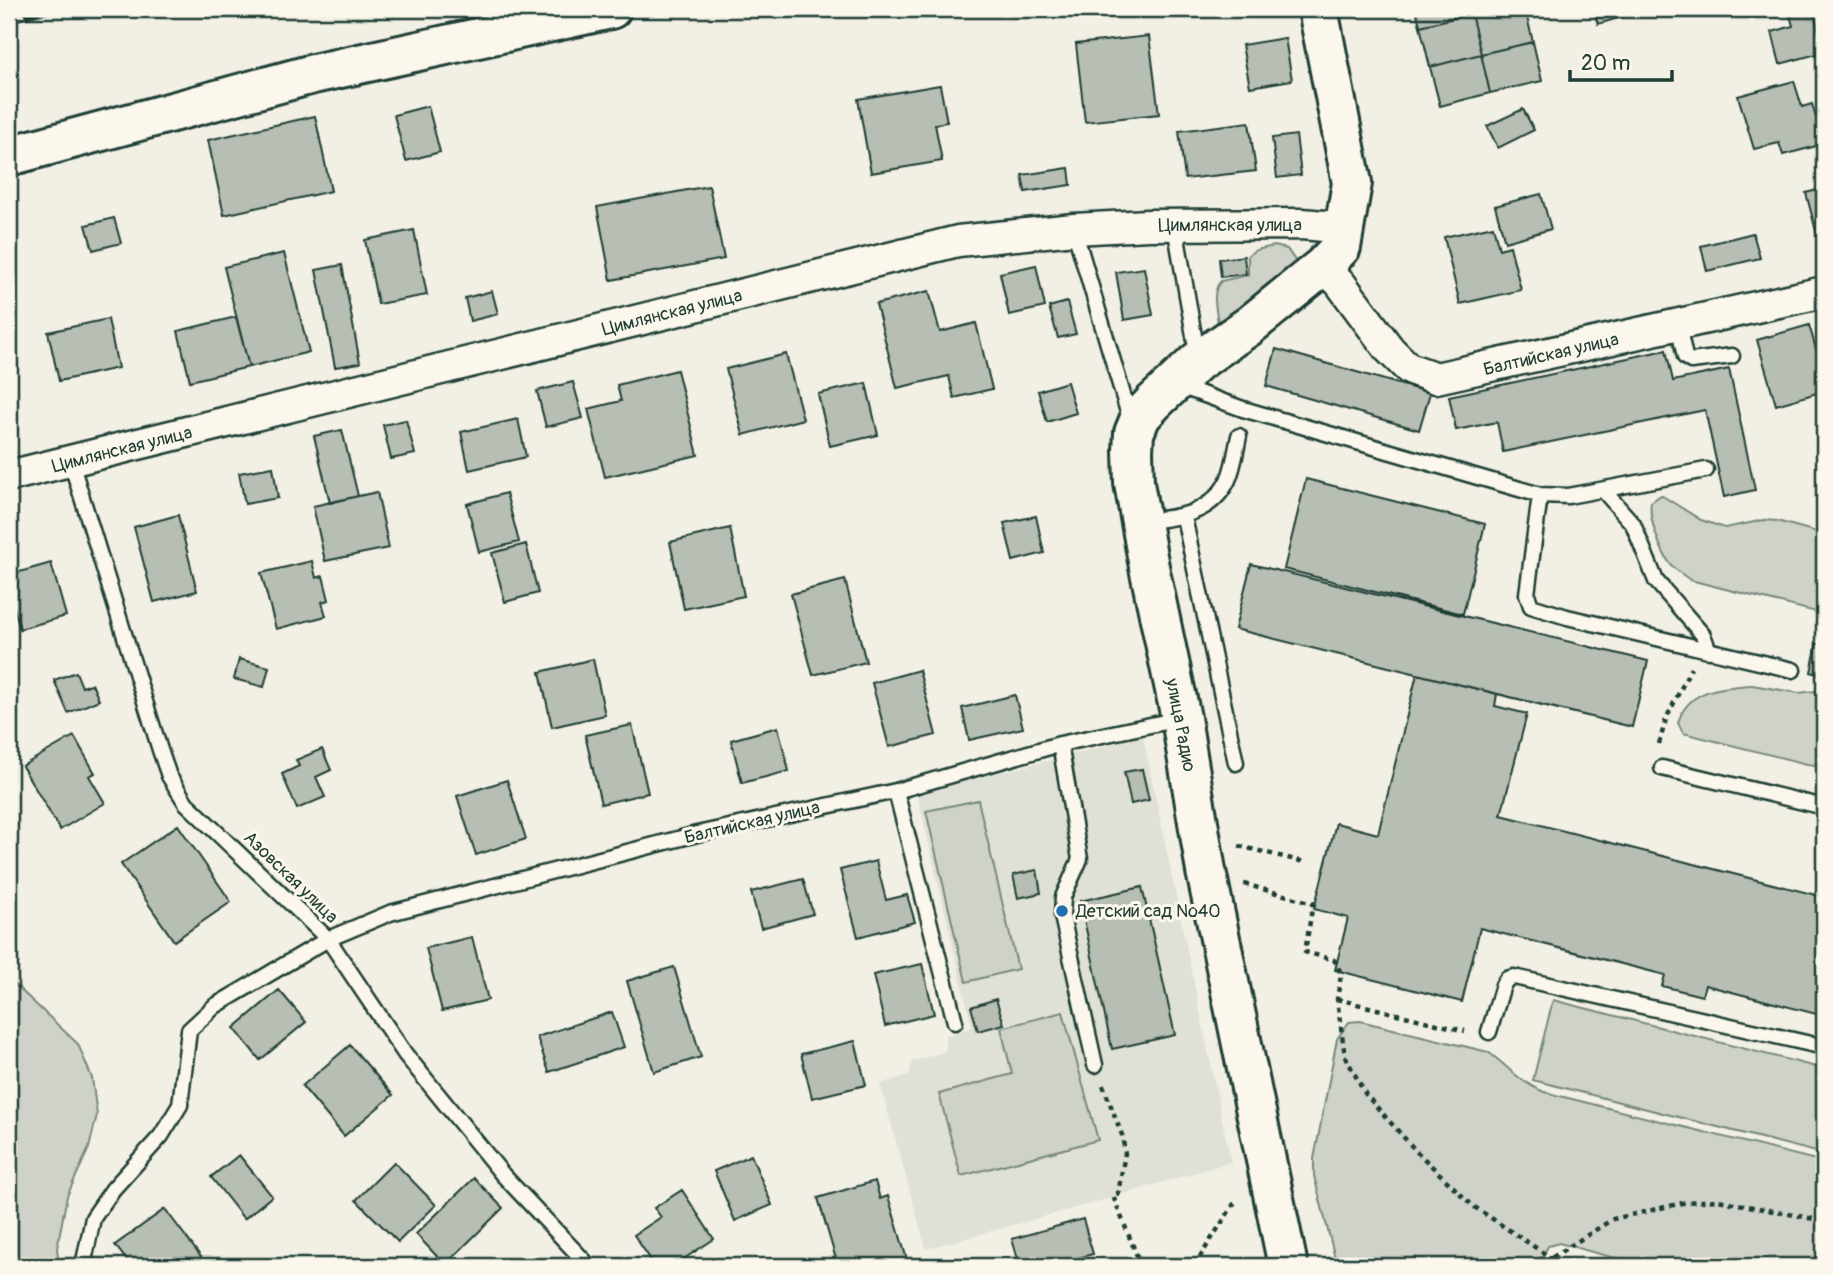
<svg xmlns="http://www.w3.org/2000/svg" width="1833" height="1275" viewBox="0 0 1833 1275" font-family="Pangolin,sans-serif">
	<rect width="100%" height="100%" fill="#f2f0e5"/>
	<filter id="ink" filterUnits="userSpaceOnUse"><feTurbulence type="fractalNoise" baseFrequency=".0143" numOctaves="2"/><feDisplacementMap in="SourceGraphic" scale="14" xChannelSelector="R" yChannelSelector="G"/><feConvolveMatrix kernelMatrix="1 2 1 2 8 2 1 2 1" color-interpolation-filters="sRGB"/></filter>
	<g filter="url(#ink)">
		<path fill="#e0e1d6" d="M1143,736l88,426 -134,40 -171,47 -46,-165 30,-10 2,-12 33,-11v-15l27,-9 -55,-233z"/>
		<path fill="#cfd2c8" stroke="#77887e" stroke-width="2" d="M1274,246l13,3 13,19 -82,57c-1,-16 -8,-32 3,-44l27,-6v-20l8,-5z
			M1661,495l40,25 24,8 39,-8 13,1 47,13v80l-134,-34c-6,-5 -14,-9 -18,-14 -11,-13 -24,-48 -21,-64z
			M1752,685l47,8 25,-3v71l-9,4 -8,-1 -124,-31 -5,-10c9,-34 43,-36 74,-38z
			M978,800l40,169 -52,13 -40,-171z
			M9,979l69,65 14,34 5,37 -8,33 -22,48 -10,52 2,18h-50z
			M1553,1000l271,69v85l-291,-74z
			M1063,1012l35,128 -137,36 -22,-82 73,-20 -11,-46z
			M1360,1021l128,31c21,15 31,30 56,40l280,70v104h-165l-48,-9 -52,-14 -11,3 -10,20h-201l-23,-90v-17l23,-120 12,-17z"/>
		<path fill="#b7beb3" stroke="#1f3d34" stroke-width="2" d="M1416,9h54l1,5 -51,12z
			M1493,9h32l8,33 -52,12 -10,-40z
			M1593,9h50v2l-45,13z
			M1813,9l11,43 -44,12 -8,-32 21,-6 -3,-11z
			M1471,14l10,40 -51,13 -10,-41z
			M1149,36l10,78 -74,8 -9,-78z
			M1285,38l7,42 -42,7 -8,-42z
			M1533,42l9,39 -52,12 -9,-39z
			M1481,54l9,39 -50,13 -10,-39z
			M1794,81l8,26 10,-3 12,40 -41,11 -4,-12 -25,6 -16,-53z
			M940,85l7,37 -12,2 7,37 -71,12 -13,-74z
			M428,106l12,46 -34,9 -12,-46z
			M1523,109l11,21 -36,18 -11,-22z
			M315,116l16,75 -107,24 -16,-75z
			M1249,122l7,49 -71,8 -6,-48z
			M1296,135l5,40 -24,3 -5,-40z
			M1069,168l2,17 -46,7 -3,-17z
			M709,186l15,73 -113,21 -14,-73z
			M1824,188v61l-3,1 -15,-57z
			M1541,194l10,35 -46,13 -10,-36z
			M114,218l7,25 -28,7 -7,-25z
			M1493,226l6,23 11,-3 11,44 -61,14 -16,-67z
			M414,230l13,65 -49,9 -13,-64z
			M1753,233l7,25 -53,13 -6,-25z
			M284,253l25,99 -60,15 -25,-100z
			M1244,256l2,18 -25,3 -2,-18z
			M342,265l18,98 -25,4 -19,-97z
			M1036,265l9,42 -36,8 -9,-42z
			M1144,268l9,47 -29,5 -8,-48z
			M492,291l6,23 -28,7 -5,-23z
			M929,291l11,41 36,-9 16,66 -38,9 -5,-22 -52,12 -21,-84z
			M1067,302l9,32 -18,4 -9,-31z
			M236,317l13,50 -59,14 -12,-50z
			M108,319l10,49 -59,13 -11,-49z
			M1809,325l15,51v15l-48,14 -19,-65z
			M1276,349l154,44 -11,37 -153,-44z
			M1666,350l7,31 56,-12 26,121 -31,7 -19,-87 -202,42 -6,-30 -41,8 -7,-34z
			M786,354l17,65 -60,16 -17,-66z
			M677,370l21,85 -93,22 -17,-68 33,-8 -4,-16z
			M573,382l10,36 -37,9 -9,-36z
			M1067,382l9,31 -29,9 -9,-31z
			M866,383l12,52 -48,11 -12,-52z
			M518,419l8,38 -57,13 -8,-38z
			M406,420l9,34 -24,5 -8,-34z
			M342,430l16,66 -28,7 -16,-67z
			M273,467l5,31 -33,6 -6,-31z
			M1306,479l179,45 -22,90 -179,-45z
			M377,492l12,56 -64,13 -12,-55z
			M506,493l13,49 -40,10 -12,-48z
			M178,515l19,76 -43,11 -20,-75z
			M1036,516l8,37 -31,8 -9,-38z
			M730,528l14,68 -60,13 -14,-67z
			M526,544l12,49 -33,9 -13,-49z
			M312,561l4,17 7,-2 6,24 -7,2 4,14 -50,13 -15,-56z
			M51,563l15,53 -46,13 -11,-39v-15z
			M1251,564l397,97 -16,66 -135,-33 -2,12 32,8 -26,101 323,82v119l-119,-31 -3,11 -40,-10 3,-11 -185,-47 -18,74 -127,-32 13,-52 -34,-9 22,-86 42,11 39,-160 -182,-45z
			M1251,564l397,97 -16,66 -397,-98z
			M845,580l21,82 -53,13 -22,-81z
			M1817,643l7,2v31l-13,-4z
			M239,659l30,8 -5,20 -30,-8z
			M593,659l12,56 -53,12 -12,-55z
			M919,670l17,65 -47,12 -17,-64z
			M76,672l6,15 10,-3 7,16 -31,13 -14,-33z
			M1417,674l80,20 -2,12 32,8 -26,101 323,82v119l-119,-31 -3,11 -40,-10 3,-11 -185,-47 -18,74 -127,-32 13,-52 -34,-9 22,-86 42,11z
			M1015,695l8,33 -54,12 -7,-32z
			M632,725l16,68 -47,11 -16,-69z
			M778,727l11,44 -47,12 -11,-43z
			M74,736l21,37 -6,3 16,27 -45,27 -38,-64z
			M322,749l9,21 -15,7 9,20 -28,12 -15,-35 17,-8 -3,-6z
			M1142,769l7,31 -18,4 -7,-32z
			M507,780l19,59 -50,16 -19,-59z
			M178,825l53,77 -57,39 -53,-77z
			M876,861l10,39 21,-5 8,27 -57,15 -18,-67z
			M1037,870l4,23 -23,5 -5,-23z
			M803,879l10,35 -52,14 -10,-36z
			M1142,887l33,148 -63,14 -32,-148z
			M472,937l16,63 -46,11 -16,-63z
			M922,964l12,50 -49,12 -12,-51z
			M674,967l27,90 -47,15 -27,-91z
			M279,990l27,32 -46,38 -26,-32z
			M996,999l8,25 -26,7 -7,-24z
			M612,1012l12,35 -75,25 -12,-35z
			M855,1041l11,44 -54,13 -11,-44z
			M350,1045l43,50 -49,41 -42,-50z
			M239,1155l33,41 -28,23 -33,-42z
			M751,1155l21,50 -37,16 -21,-50z
			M394,1162l42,43 -38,37 -42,-42z
			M474,1178l29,30 -58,57 -29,-31z
			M875,1181l5,18 8,-3 21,70h-71l-20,-68z
			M682,1190l32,49 -41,27h-18l-21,-31 27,-18 -7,-9z
			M165,1209l39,52 -8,5h-65l-16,-21z
			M1083,1219l10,35 -46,12h-27l-8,-27z"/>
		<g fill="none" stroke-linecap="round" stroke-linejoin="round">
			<defs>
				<path id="lane" d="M1175,226l23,133
					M1074,229l57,193
					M1678,325l7,32 6,4 41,-5
					M1177,385l66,24 297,86 28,1 138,-26
					M71,462l89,288 9,26 17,27 142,136 77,115 98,121 86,91
					M1603,490l30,34 23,57 47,54 6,16
					M1540,495l-13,99 4,12 36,11 226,53
					M1184,517l52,246
					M1142,521c35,-3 69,-6 86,-41 6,-13 8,-30 11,-44
					M1060,744l20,115 -17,38 -1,19 33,149
					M1662,768l162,39
					M896,791l59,231
					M1489,1032l14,-47 4,-6 7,-2 310,70
					M83,1266l10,-48 20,-29 48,-53 19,-31 9,-75 26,-24 113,-67 62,-26 307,-79 199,-43 164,-47 119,-25"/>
				<path id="street" d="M1323,266l17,17 49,66 19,19 28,10 388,-86
					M9,476l949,-235 116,-12 74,-4 154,-1 44,4"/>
				<path id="secondary" d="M9,156l304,-82 298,-65
					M1288,1266l-82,-395 -25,-153 -32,-151 -15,-84 -1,-32 1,-18 7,-17 13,-14 44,-41 51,-35 74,-60 18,-19 11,-64 -34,-174"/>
			</defs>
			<use href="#lane" stroke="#1f3d34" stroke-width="19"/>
			<use href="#street" stroke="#1f3d34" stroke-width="35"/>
			<use href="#secondary" stroke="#1f3d34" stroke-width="44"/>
			<path stroke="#1f3d34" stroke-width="4.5" stroke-dasharray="5 5" stroke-linecap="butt" d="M1659,744l7,-25 25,-51
				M1239,846l65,16
				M1244,884l69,19 -8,49 29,8 4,6 3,9 -4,24 8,57 21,39 50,56 57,55 78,52 -49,8
				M1337,999l128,32
				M1103,1085l19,50 3,18 -7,41 -5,2 28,70
				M1194,1266l43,-67
				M1549,1266l2,-8 62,-39 74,-17 31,-2 106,21"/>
			<use href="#lane" stroke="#fbf7ec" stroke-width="14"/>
			<use href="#street" stroke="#fbf7ec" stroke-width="30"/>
			<use href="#secondary" stroke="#fbf7ec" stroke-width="38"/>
			<defs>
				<path id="rail" d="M9,19l40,-10"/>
			</defs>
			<use href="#rail" stroke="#1f3d34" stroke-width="8"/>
			<use href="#rail" stroke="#fbf7ec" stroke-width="5" stroke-dasharray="16" stroke-linecap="butt"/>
		</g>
	</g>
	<circle fill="#1f6fb2" stroke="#fbf7ec" stroke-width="2.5" cx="1062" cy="911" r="7"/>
	<g text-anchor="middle" stroke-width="6" stroke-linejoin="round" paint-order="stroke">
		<g font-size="18" fill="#1f3d34" stroke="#fbf7ec">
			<text x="1230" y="231">Цимлянская улица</text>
			<text transform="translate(672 312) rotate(-14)" y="6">Цимлянская улица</text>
			<text transform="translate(1551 354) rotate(-13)" y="6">Балтийская улица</text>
			<text transform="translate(122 449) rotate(-14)" y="6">Цимлянская улица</text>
			<text transform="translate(1181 725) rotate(79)" y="6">улица Радио</text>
			<text transform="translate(752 822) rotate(-13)" y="6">Балтийская улица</text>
			<text transform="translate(291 877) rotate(44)" y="6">Азовская улица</text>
		</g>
		<g font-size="18" fill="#1f3d34" stroke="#fbf7ec" text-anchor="start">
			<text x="1076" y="917">Детский сад №40</text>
		</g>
	</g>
	<rect width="1833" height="1275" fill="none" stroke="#fbf7ec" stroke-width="35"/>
	<rect x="18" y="18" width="1798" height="1240" fill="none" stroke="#1f3d34" stroke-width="2.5" filter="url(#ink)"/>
	<path d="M1570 70v10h102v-10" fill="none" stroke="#1f3d34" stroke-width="3.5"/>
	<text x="1581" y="70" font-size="21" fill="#1f3d34" stroke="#fbf7ec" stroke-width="5" paint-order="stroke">20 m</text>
</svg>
